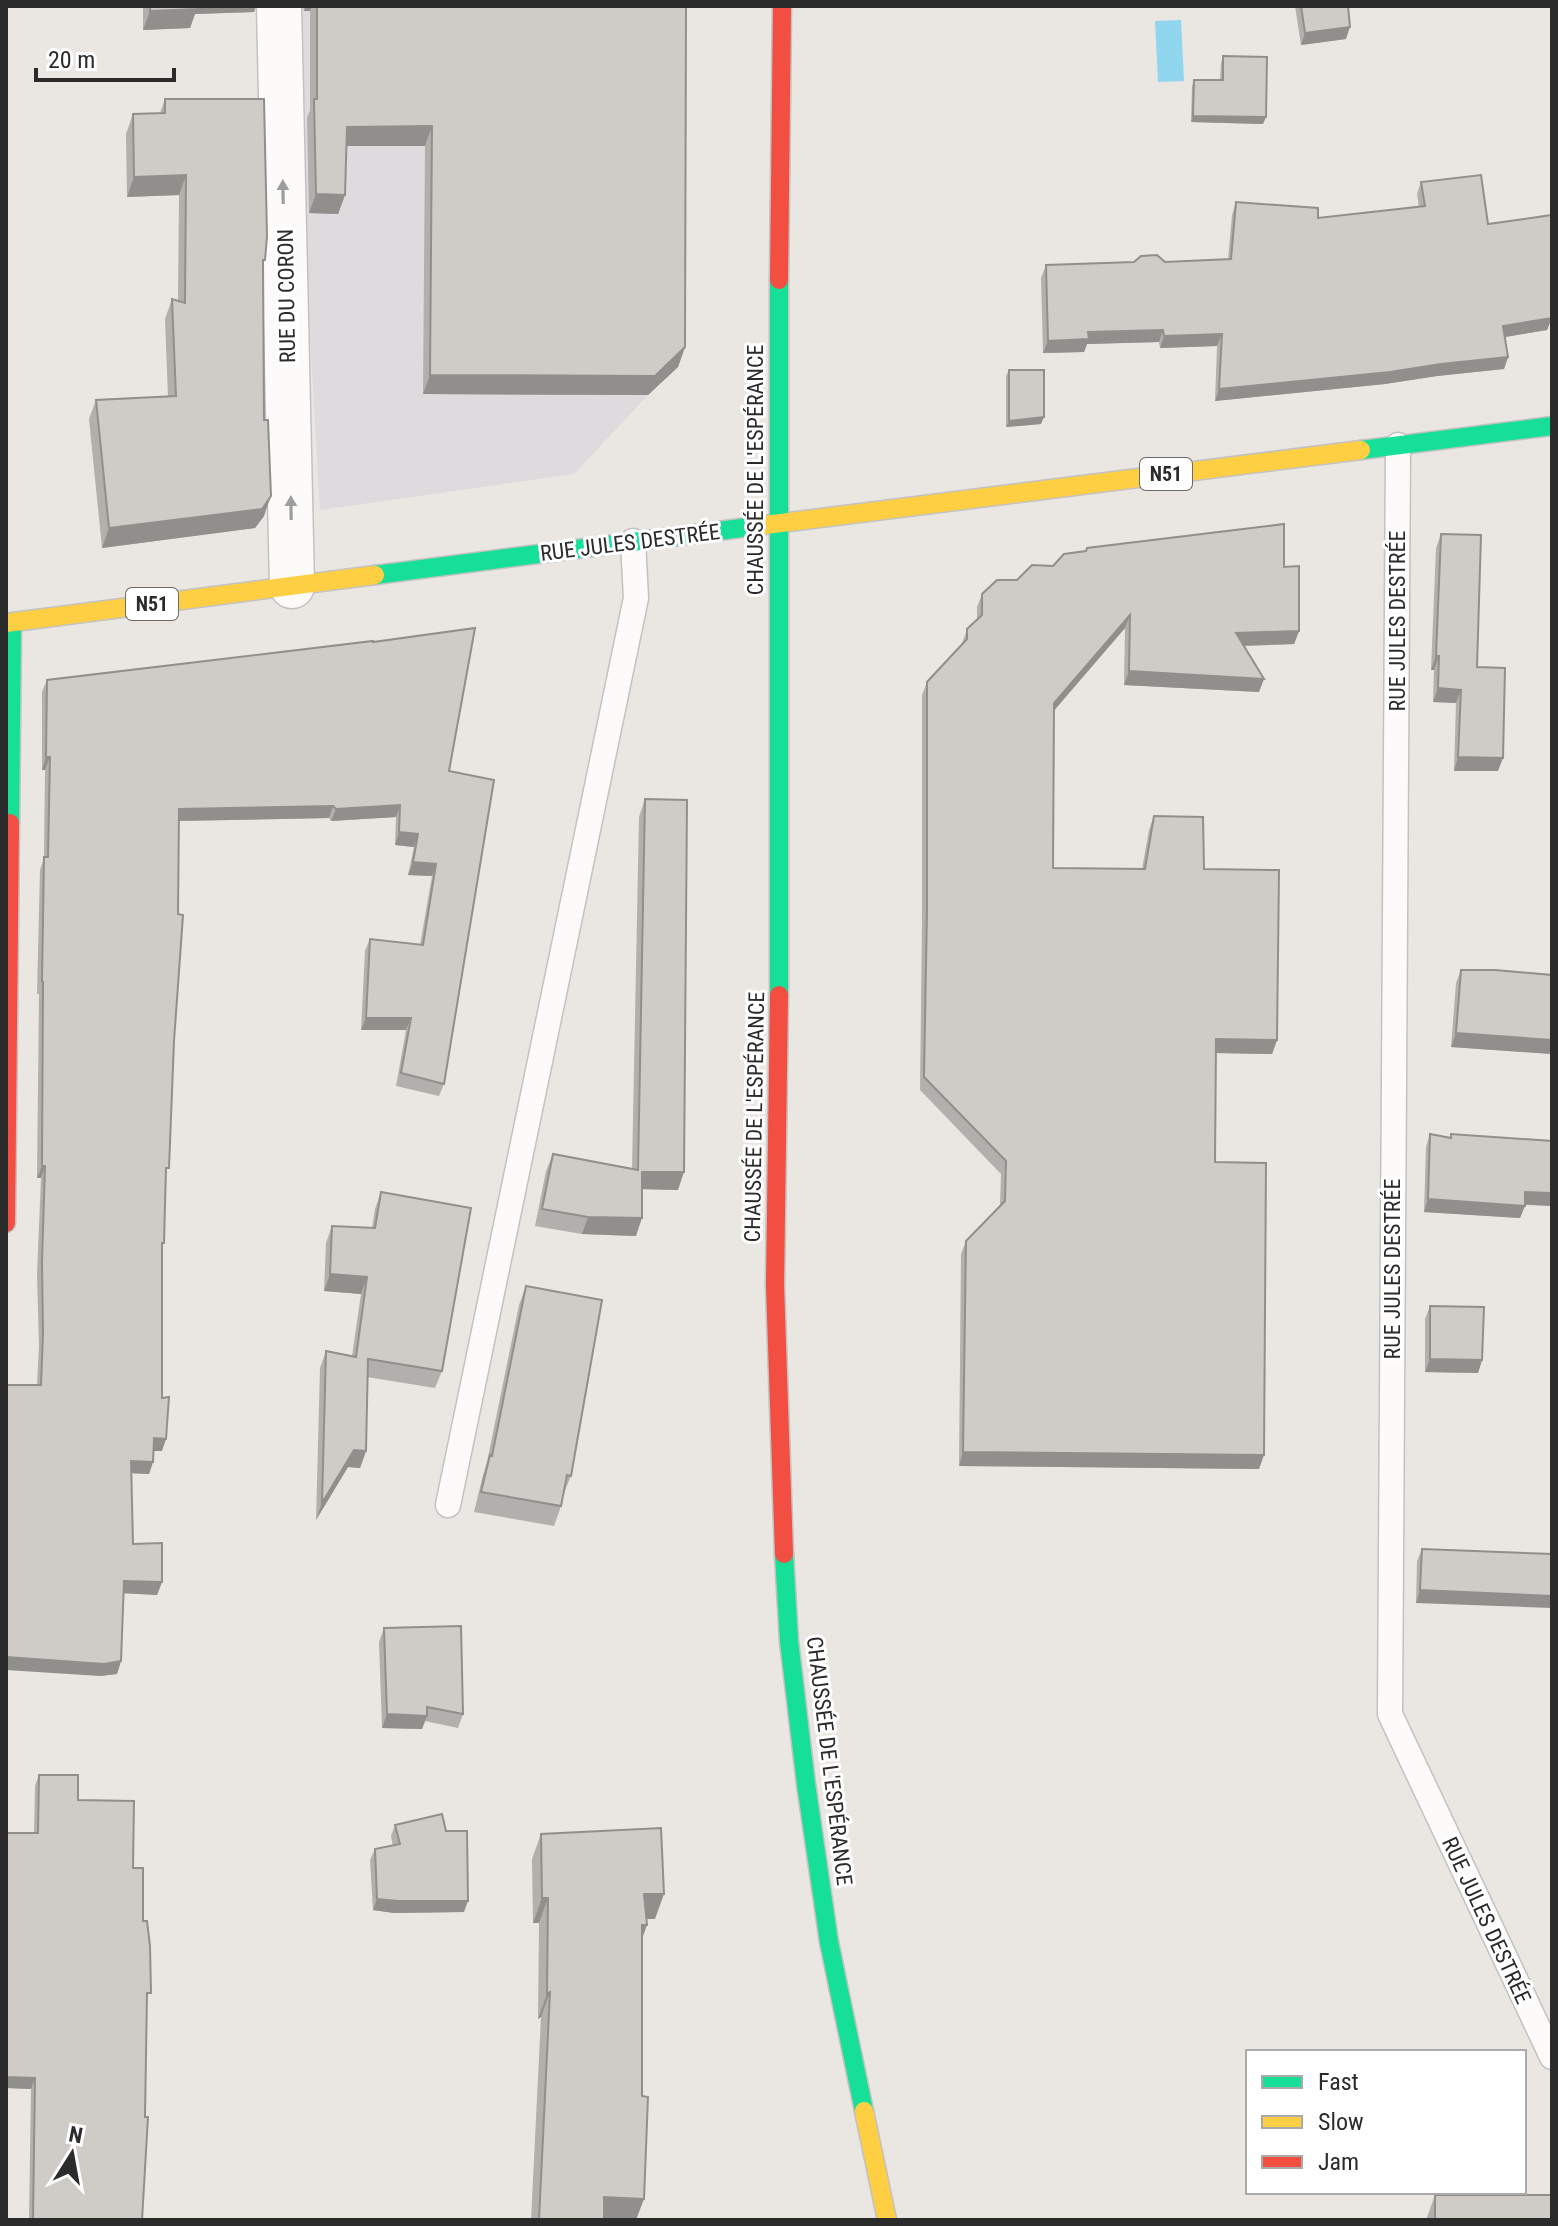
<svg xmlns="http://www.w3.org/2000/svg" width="1558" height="2226" viewBox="0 0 1558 2226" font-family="'Roboto Condensed',sans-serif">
	<rect width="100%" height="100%" fill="#eae6e1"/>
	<path fill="#dddbdd" d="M291,6h387v361l-30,28 -74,79 -254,36z"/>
	<path fill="#90d6ef" d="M1181,20l3,61 -26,1 -3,-61z"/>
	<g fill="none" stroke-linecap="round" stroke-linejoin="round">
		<defs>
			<path id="lane" d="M1398,445l-8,1269 162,343
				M448,1505l188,-907 -3,-57"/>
			<path id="street" d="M279,6l13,580"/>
			<path id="fast" d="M1361,450l191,-24
				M375,575l382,-49
				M10,823l2,-201
				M779,995v-715
				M784,1554l5,87 17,143 23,158 35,169"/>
			<path id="slow" d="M757,526l604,-76
				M6,623l369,-48
				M864,2111l23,109"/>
			<path id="jam" d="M779,280l3,-274
				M779,995l-4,290 9,269
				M6,1223l4,-400"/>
		</defs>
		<use href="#lane" stroke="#c3c2c2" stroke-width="27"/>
		<use href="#street" stroke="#c3c2c2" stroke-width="47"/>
		<use href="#fast" stroke="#c3c2c2" stroke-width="21"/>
		<use href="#slow" stroke="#c3c2c2" stroke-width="21"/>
		<use href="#jam" stroke="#c3c2c2" stroke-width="21"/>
		<use href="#lane" stroke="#fcfbfa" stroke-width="24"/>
		<use href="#street" stroke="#fcfbfa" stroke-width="44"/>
		<use href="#fast" stroke="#16e098" stroke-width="18"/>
		<use href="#slow" stroke="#ffcf43" stroke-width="18"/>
		<use href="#jam" stroke="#f24e42" stroke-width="18"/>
	</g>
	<path fill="#b2afac" d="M130,6h126l-2,6 -59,2 -5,14 -47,2v-23h-13z
		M303,6h383l-1,341 -7,20 -30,28 -225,-1 2,-248h-79l-1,49 -7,19 -29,-1 -2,-95 3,-8v-99h-6z
		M1295,6h53l-2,33 -45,6z
		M1223,56l40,68 -72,-2 1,-35 2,-7h26l1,-17z
		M165,99l98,167 1,250 -9,12 -153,20 -13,-129 7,-19 72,-3 -3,-78 7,-20 6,2 1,-106 -52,2 -1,-63 7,-20 27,-1z
		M1421,182l67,42 63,96 -4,10 -42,7 3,20 -4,12 -67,7 -52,8 -170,17 2,-55 -57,2 -1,-6 -72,2 -3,8 -41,1 -2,-75 5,-13 182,-5 4,-45 4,-13 82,16 101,-11 -2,-13z
		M1009,370l32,54 -35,3v-51z
		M1441,534l36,133 21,104h-44l2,-68 -23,-1 1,-32h-3l5,-122z
		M1053,566l231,1 15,64 -5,13 -50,2 15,46 -135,-7 1,-57 -71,83 -1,157 89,1 7,-39 5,-14 50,53 73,171 -5,14 -56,-1 -1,109 44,307 -300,-3 2,-212 5,-13 34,-35 1,-32 -81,-84 2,-166v-229l5,-13 35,-38 5,-15 10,-9v-13l5,-13z
		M47,680l402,91 -5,313 -5,12 -43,-10 10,-56h-45l4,-79 5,-12 50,6 12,-69 -24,-1 6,-28 -19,-2 1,-28 -65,4 -2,-3 -151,3 -13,358 -3,70v202h-8l-1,11 -4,12 -18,-1 2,71 29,38 -5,13 -34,-2 -2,68 -4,13 -17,2 -63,-291 2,-39 -2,-72 4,-96h-4l2,-184h-2l3,-124 4,-12 1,-88h-3v-78z
		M645,799l33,391 -36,-1 -6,47 -54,-2 -47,-8 11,-55 7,-17 79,15 7,-352z
		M1461,970l91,5v79l-101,-7 5,-64z
		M1430,1134l20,4 1,-4 101,7v65l-27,-1 -5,13 -96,-6 2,-65z
		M381,1192l61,179 -7,17 -68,-11 -1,74 -6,17 -12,-1 -32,53 4,-152 6,-17 26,5 9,-62 -37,-3 2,-48 6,-17 40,2 3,-19z
		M526,1286l45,190 -8,19 -2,11 -7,20 -80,-14 9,-37 4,-13 32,-157z
		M1430,1306l52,54 -4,13 -53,-1v-53z
		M1422,1549l130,5 -136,49 1,-42z
		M384,1628l79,86 -5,14 -33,-7 -3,8 -40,-1 -3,-86z
		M39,1775l39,25 55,68 10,53 4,84 -5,215h-113l2,-131 -25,-1v-255h28l1,-47z
		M395,1825l69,87 -70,1 -21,-3 -3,-50 5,-11 18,-3 -2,-10z
		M541,1834l114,85h-8l-5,21 -6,280h-105l10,-203 -3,2 1,-96h-6l-1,-64z
		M1435,2195l117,25h-126z"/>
	<path fill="#918f8c" d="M192,6h64l-2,6 -59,2 -5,14 -47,2 7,-19z
		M306,6h6l-2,5h-6z
		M1350,27l-4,12 -45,6 4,-12z
		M1193,116l73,1 -3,7 -72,-2z
		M432,126l-7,20h-85l7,-19z
		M186,175l-7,20 -52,2 7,-20z
		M316,194l29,1 -7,19 -29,-1z
		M1552,308v12h-1l-4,10 -48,8 4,-12z
		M1163,330l-4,12 -72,2 -3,8 -41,1 5,-12 40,-9z
		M1222,334l-5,12 -57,2 4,-12z
		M685,347l-7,20 -30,28 -225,-1 7,-19z
		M1508,357l-4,12 -67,7 -52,8 -170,17 4,-12z
		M1044,417l-3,7 -35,3 3,-6z
		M271,496l-7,20 -9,12 -153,20 7,-20z
		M1130,615l-5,13 -76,88 5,-13z
		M1299,631l-5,13 -63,2 5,-13z
		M1436,656h3l-5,14h-3z
		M1129,671l135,8 -5,13 -135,-7z
		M1438,688l23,2 -5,13 -23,-1z
		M46,757h4l-5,13h-3z
		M1458,757l45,1 -5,13h-44z
		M400,805l-4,12 -65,4 5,-12z
		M333,806l-4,12 -155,3 5,-12z
		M399,832l19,2 -4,13 -19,-2z
		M413,862l23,2 -4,12 -24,-1z
		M366,1018h45l-5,12h-45z
		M1456,1033l96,7v14l-101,-7z
		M1216,1039l61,1 -5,14 -61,-1z
		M42,1166h3l-4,12h-4z
		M642,1172h42l-6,18 -42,-1z
		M1525,1192l27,1v13l-32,-2z
		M1428,1199l97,7 -5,12 -96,-6z
		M588,1217l54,1 -6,18 -54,-2z
		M330,1274l37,3 -6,17 -37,-3z
		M1430,1359l52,1 -4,13 -53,-1z
		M154,1438l12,1 -4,12h-12z
		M354,1450l12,1 -6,17 -12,-1 -32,53 6,-17z
		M963,1452l301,3 -5,14 -300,-3z
		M131,1461l22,1 -4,12 -22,-1z
		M124,1581l38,1 -5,13 -38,-2z
		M1420,1590l132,6v12l-136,-5z
		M6,1657l115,4 -4,13 -17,2 -94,-6z
		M387,1714l40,2 -5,13 -40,-1z
		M644,1894h20l-9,25h-20z
		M542,1898h6l-9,25h-6z
		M377,1899l91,2 -4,11 -70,1 -21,-3z
		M642,1925h5l-9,25z
		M550,1992l-9,25 -3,2 9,-25z
		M6,2077l29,1 -4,11 -25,-1z
		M604,2197l40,2 -8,21h-40z"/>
	<path fill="#cfccc8" stroke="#918f8c" stroke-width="2" d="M150,6h47v3l-47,2z
		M317,6h369l-1,341 -30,29 -225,-1 2,-249 -85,1 -2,68 -29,-1 -2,-95h3z
		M1301,6h47l2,21 -45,6z
		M1223,56l44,1 -1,60 -73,-1 1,-36h29z
		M165,99h99l3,137 -2,24h-2l1,160h4l3,76 -9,13 -153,19 -13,-128 80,-4 -4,-97 13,4 1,-128 -52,2 -1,-63 32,-1z
		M1481,175l7,49 64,-9v103l-49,8 5,31 -67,7 -51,8 -171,17 3,-55 -58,2 -1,-6 -75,2 1,7 -41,2 -2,-76 88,-3 7,-6 16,-1 8,7 66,-3 5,-57 82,6v10l107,-12 -4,-24z
		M1009,370h35v47l-35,4z
		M1284,524v43l15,-1v65l-63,2 28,46 -135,-8 1,-56 -76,88 -1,165 92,1 9,-53 49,1 1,52 75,1 -2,170 -61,-1 -1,123 51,1 -2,292 -301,-3 3,-211 39,-40 1,-40 -82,-84 3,-167v-228l40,-43v-10l15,-14v-21l15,-14h20l15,-15 21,1 11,-12 22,-3 1,-3z
		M1441,534l40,1 -4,132 28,1 -2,90 -45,-1 3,-67 -23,-2 1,-32h-3z
		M475,628l-26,143 45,9 -50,304 -43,-11 10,-55h-45l4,-79 53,6 13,-81 -23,-2 5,-28 -19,-2 1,-27 -64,4 -3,-3 -154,3 -1,105 5,1 -9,126 -5,127h-3l-2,75h-2v155l7,-1 -3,42 -12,-1 -1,24 -22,-1 2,83 29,-1v39l-38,-1 -3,80 -17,3 -98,-7v-272h35l2,-51 -1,-72 3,-96h-3l1,-184 -1,-1 2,-124h4l2,-100h-4l1,-77 326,-39v1z
		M645,799l42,1 -3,372h-42v46l-54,-1 -46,-8 11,-55 85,16z
		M1461,970h34l57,5v65l-96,-7z
		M1430,1134l21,4v-4l101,7v52l-27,-1v14l-97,-7z
		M381,1192l90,16 -29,163 -74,-12 -2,92 -12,-1 -32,53 4,-152 30,6 11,-80 -37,-3 2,-48 43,2z
		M526,1286l76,14 -31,176 -4,-1 -6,31 -80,-14 9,-37 2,1z
		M1430,1306l54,1 -2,53 -52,-1z
		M1422,1549l130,5v42l-132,-6z
		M461,1626l2,88 -36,-7v9l-40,-2 -3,-86z
		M39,1775h39v25l56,1 -1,67h10v53h4l3,25 1,47h-4l-2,124h3l-6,103h-109l2,-142 -29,-1v-244h32z
		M442,1814l4,17h21l1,70h-70l-21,-2 -2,-50 25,-5 -5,-19z
		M661,1828l3,66h-20l3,31h-5v171l6,1 -4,102 -40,-2v23h-65l11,-228 -3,2 1,-96h-6l-1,-64z
		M1435,2195h117v25h-117z"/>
	<defs><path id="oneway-solid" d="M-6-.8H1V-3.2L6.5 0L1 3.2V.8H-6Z" transform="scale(2)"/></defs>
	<g fill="#9e9d9d">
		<use href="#oneway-solid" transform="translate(283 192) rotate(-91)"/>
		<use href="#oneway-solid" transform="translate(291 508) rotate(-91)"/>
	</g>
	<g text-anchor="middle" stroke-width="6" stroke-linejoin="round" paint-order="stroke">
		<g fill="#fff" stroke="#6b6b6b" stroke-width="2">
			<rect x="1140" y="458" width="52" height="32" rx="6"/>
			<rect x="126" y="588" width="52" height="32" rx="6"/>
		</g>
		<g font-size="20" font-weight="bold" fill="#2b2b2b">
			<text x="1166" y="481">N51</text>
			<text x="152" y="611">N51</text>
		</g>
		<g font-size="22" fill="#2b2b2b" stroke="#fff">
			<text transform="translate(286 296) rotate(-91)" y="8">RUE DU CORON</text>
			<text transform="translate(755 470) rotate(-90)" y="8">CHAUSSÉE DE L'ESPÉRANCE</text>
			<text transform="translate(630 542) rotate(-7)" y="8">RUE JULES DESTRÉE</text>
			<text transform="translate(1397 621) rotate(-90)" y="8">RUE JULES DESTRÉE</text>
			<text transform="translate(754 1117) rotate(-89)" y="8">CHAUSSÉE DE L'ESPÉRANCE</text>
			<text transform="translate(1392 1269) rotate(-90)" y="8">RUE JULES DESTRÉE</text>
			<text transform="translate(830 1761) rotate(83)" y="8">CHAUSSÉE DE L'ESPÉRANCE</text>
			<text transform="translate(1487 1920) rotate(65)" y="8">RUE JULES DESTRÉE</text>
		</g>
	</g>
	<rect width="1558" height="2226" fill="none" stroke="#2b2b2b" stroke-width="16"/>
	<rect x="1246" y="2050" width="280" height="144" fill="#ffffff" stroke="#aaaaaa" stroke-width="2"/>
	<rect x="1262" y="2076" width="40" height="12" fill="#16e098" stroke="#aaaaaa" stroke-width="2"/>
	<text x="1318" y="2090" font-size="24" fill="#2b2b2b">Fast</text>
	<rect x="1262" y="2116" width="40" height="12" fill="#ffcf43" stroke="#aaaaaa" stroke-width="2"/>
	<text x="1318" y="2130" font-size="24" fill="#2b2b2b">Slow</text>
	<rect x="1262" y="2156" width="40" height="12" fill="#f24e42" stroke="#aaaaaa" stroke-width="2"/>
	<text x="1318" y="2170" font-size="24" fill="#2b2b2b">Jam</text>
	<g transform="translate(72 2154) rotate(11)" stroke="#ffffff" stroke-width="6" paint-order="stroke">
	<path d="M0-6L14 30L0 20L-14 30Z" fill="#2b2b2b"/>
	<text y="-12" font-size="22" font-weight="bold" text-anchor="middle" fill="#2b2b2b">N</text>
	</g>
	<path d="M36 68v12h138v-12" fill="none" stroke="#2b2b2b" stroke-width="4"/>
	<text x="48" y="68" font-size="24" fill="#2b2b2b" stroke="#ffffff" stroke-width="6" paint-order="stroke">20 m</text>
</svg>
